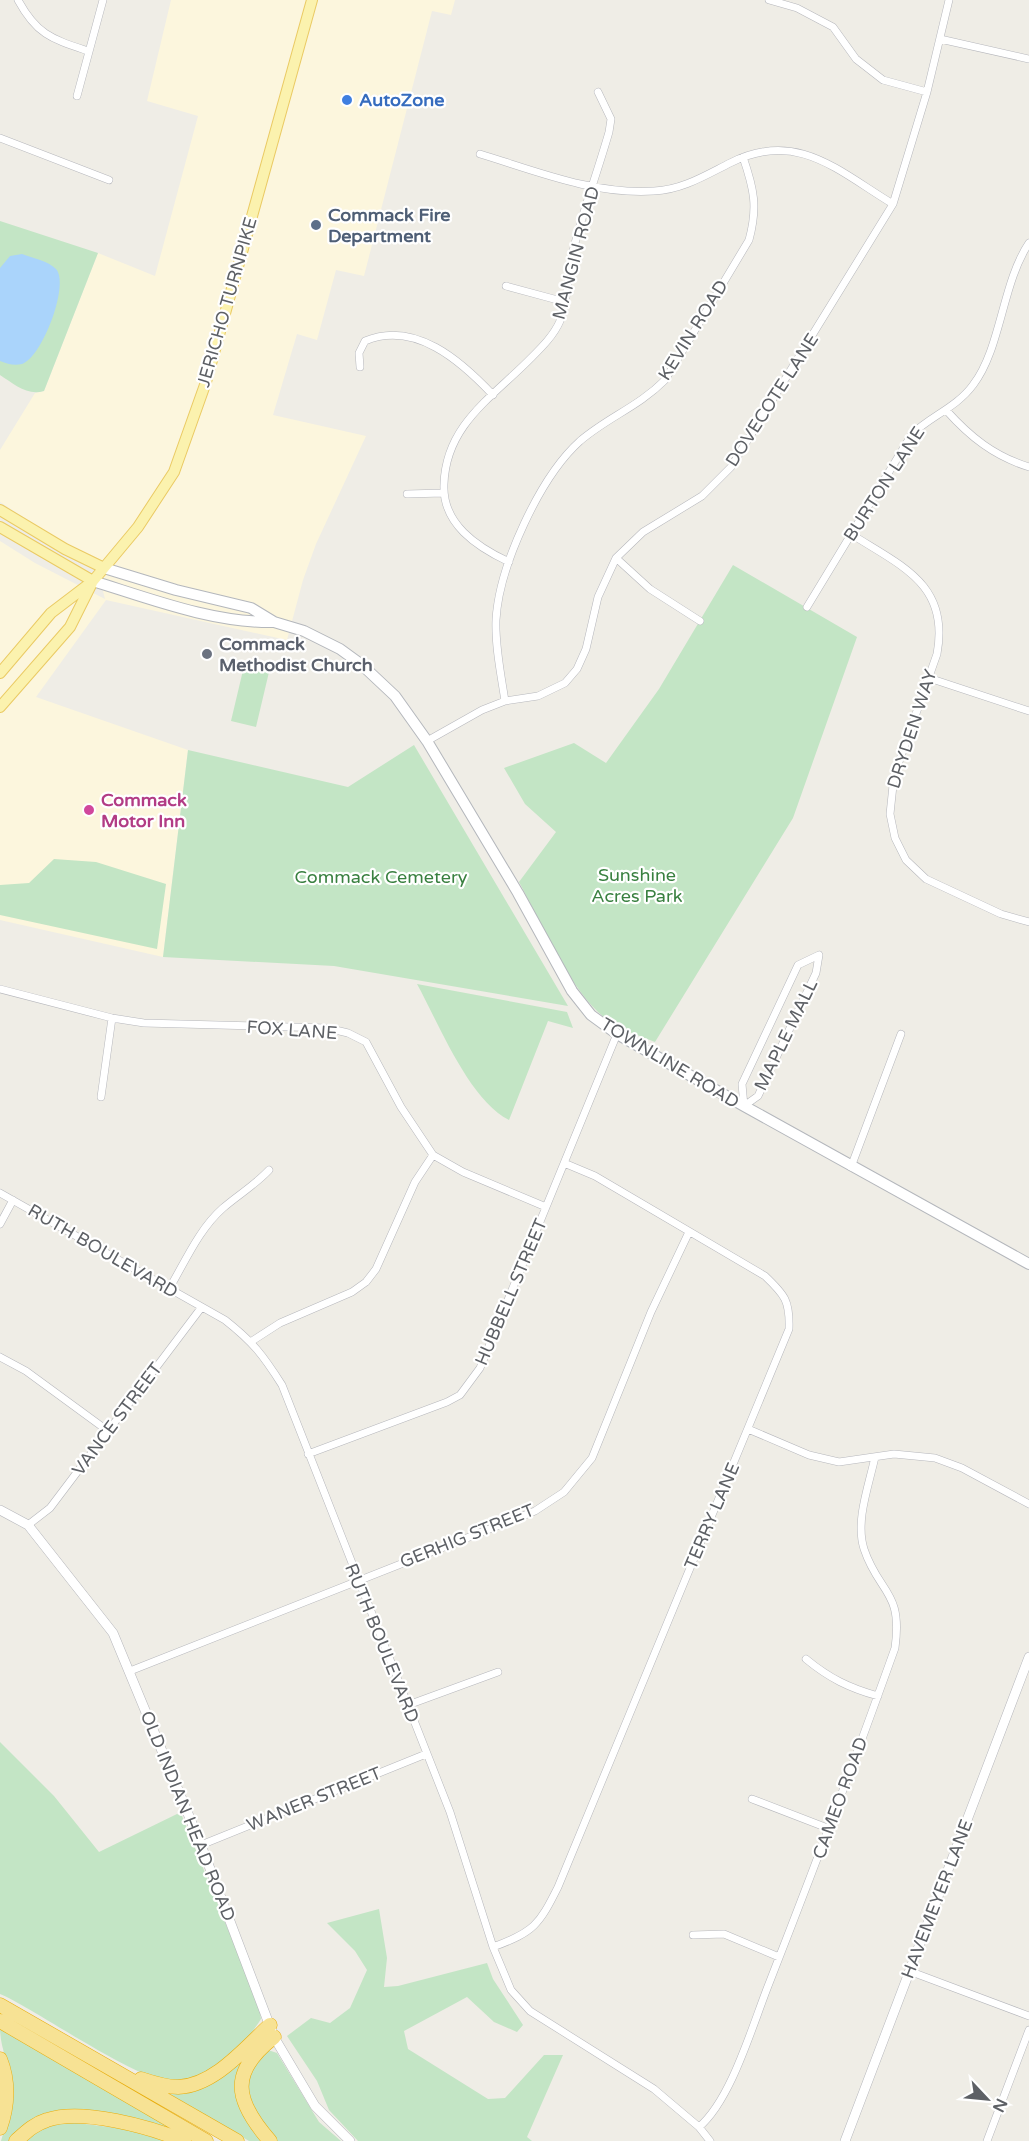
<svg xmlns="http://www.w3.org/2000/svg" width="1029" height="2141" viewBox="0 0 1029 2141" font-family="'Varela Round',sans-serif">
	<rect width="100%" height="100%" fill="#efede6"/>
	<path fill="#fcf6dd" d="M171,0h284l-4,15 -19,-4 -68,265 -28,-6 -19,70 -20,-6 -24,81 93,21 -50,108 -13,36 -16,60 -181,-40 -70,97 152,53 -25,207 -163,-37v-379l35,22 70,36 -9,-35 -96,-62v-52l35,-57 9,-2 54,-138 57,23 43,-160 -51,-15z"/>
	<path fill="#c3e5c5" d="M0,221l98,32 -54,138c-17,5 -30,-7 -44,-16z
		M733,565l124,72 -64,181 -138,224c-15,-6 -33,-12 -46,-21 -37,-25 -68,-99 -90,-139l37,-50 -31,-28 -21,-36 70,-25 32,20 53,-74z
		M244,666l25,6 -13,55 -25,-6z
		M414,745l154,261 -234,-40 -171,-9 25,-207 160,37z
		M54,859l42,3 70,22 -9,65 -157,-34v-30l29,-2z
		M417,984l150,28 6,16 -25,-7 -39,99c-40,-20 -70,-96 -92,-136z
		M0,1742l54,54 45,56 78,-38 5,2 77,190 2,13c-16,26 -49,59 -81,64 -34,5 -142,-73 -180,-89z
		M379,1909l8,49 -3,29 14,-1 89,-23 6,16 30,46 -6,7 -23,-10 -27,-25 -63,34 4,18 80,50 17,-1 39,-43h19l-36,82 5,4h-174l-29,-31 -12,-29 -30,-45 24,-18 19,5 20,-15 17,-38 -12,-19 -28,-28z
		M0,2027l199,114 -42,-16 -95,-13 -51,29h-10c6,-20 12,-39 10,-60 -2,-20 -11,-31 -11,-54z
		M264,2034l-25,40 24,67h-14l-86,-51h28z
		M265,2049l12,4 42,69 22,19h-65c-14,-18 -38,-44 -28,-69 3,-8 12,-16 17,-23z
		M61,2121l88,11 22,9h-148l16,-13z"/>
	<path fill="#aad4fb" d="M22,254c11,4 26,7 34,15 14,15 -14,89 -34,95 -8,2 -14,0 -22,-3v-93l10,-12z"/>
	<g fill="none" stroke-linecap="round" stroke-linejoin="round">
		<defs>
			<path id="minor" d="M18,0c19,35 34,39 70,51
				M769,0l28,8 36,19 23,32 27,21 44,12
				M940,39l89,20
				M77,96l26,-96
				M0,138l109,42
				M480,154c56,17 114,41 174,37 28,-1 52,-16 76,-28 67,-34 108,8 163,41
				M506,286l59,16
				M360,367l-1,-14 6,-12c50,-21 96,20 128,54
				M946,410c24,27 48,46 83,57
				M407,494l36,-1
				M851,534c50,32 99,50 86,120l-43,122 -4,38 5,24 11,22 20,19 75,35 28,8
				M616,558l34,31 50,32
				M509,562c-32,-15 -67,-38 -65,-78 2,-60 49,-87 88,-127 10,-10 22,-22 28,-36 8,-19 7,-42 11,-62 10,-43 26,-85 38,-127l2,-13 -13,-27
				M807,607l105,-173c19,-18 45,-27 61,-49 28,-36 29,-102 56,-142
				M929,678l100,33
				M505,701c-4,-26 -10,-55 -9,-81 3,-54 44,-143 84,-179 28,-24 58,-34 85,-61l84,-140c9,-33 5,-51 -6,-83
				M427,741l55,-31 23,-9 33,-5 27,-13 12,-14 9,-20 12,-52 18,-39 27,-26 59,-36 29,-29 162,-263 34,-112 22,-92
				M819,955l-3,18 -58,123 -14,10 -2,-22 56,-119z
				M0,989l112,29 32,5 183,5 21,5 18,9 35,65 32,48 30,17 83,35
				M101,1097l11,-79
				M851,1167l50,-133
				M0,1193l225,127c28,22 38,35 57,65l168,427 43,135 18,43 19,21 124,78 45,38 11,14
				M0,1224l13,-24
				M169,1289c16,-27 30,-60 54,-81 15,-13 32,-23 46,-38
				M252,1341l28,-18 72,-31 14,-10 10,-13 39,-87 18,-27
				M0,1357l26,14 82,60
				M748,1429l61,26 30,7 55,-8 41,4 27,10 67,36
				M308,1454l139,-52 13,-7 20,-27 137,-334
				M28,1525l22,-17 151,-200
				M806,1659c23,19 43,29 72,37
				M130,1671l405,-160 29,-19 28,-34 59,-146 38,-80
				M408,1705l90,-33
				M752,1799l78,30
				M201,1845l225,-91
				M693,1935l31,-1 55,23
				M493,1947c41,-15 46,-22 65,-60l231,-558c1,-28 -4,-34 -24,-53l-170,-100 -31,-13
				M909,1971l120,45
				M699,2127c33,-28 54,-104 71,-146 43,-110 85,-221 125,-333 8,-58 -16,-54 -31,-99 -9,-28 5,-64 11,-92
				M987,2141l42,-111"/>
			<path id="tertiary" d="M0,1510l28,15 85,108 88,212 73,192 41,69 35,35
				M845,2141l184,-484"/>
			<path id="secondary" d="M104,568l72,22 75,18 23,14 30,9 36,18 22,16 33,31 32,45 91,152 54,98 19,24 26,19 127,72 285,158
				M93,581c58,18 120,42 180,41"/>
			<path id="primary" d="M0,510l65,39 39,19
				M0,527l93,54
				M0,673l51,-60 42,-32 45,-54 36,-55 32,-90 106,-382
				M0,707l70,-80 22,-44"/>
			<path id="motorway" d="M0,2005l237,136
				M0,2021l206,120
				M0,2059c9,22 8,47 0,69
				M141,2079c12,4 25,8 37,8 36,-1 67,-39 92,-62
				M16,2141c10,-9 18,-17 31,-21 35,-12 103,7 137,21
				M270,2141c-36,-41 -41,-69 4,-104"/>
		</defs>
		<use href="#minor" stroke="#b6b7bc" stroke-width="8"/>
		<use href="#tertiary" stroke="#b6b7bc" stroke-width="10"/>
		<use href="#secondary" stroke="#b4b7bc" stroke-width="12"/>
		<use href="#primary" stroke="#eaca63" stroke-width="12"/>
		<use href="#motorway" stroke="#e8ad0c" stroke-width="15"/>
		<use href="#minor" stroke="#fff" stroke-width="7"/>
		<use href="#tertiary" stroke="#fff" stroke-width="9"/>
		<use href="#secondary" stroke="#fff" stroke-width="10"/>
		<use href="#primary" stroke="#fbf2ae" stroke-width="10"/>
		<use href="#motorway" stroke="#f7e294" stroke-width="14"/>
	</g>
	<circle fill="#3f7fe0" stroke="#fff" stroke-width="2" cx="347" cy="100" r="6"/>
	<circle fill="#5c6f8a" stroke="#fff" stroke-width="2" cx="316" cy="225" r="6"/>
	<circle fill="#6b7280" stroke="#fff" stroke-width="2" cx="207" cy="654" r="6"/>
	<circle fill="#d1479c" stroke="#fff" stroke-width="2" cx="89" cy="810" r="6"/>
	<g text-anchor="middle" stroke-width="4.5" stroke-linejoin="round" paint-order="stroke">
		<g font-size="18" font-weight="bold" fill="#366cbe" stroke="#fff" text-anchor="start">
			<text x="359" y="106">AutoZone</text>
		</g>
		<g font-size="18" font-weight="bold" fill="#4e5e75" stroke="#fff" text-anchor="start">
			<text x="328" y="221">Commack Fire<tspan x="328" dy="21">Department</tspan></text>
		</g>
		<g font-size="18" fill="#5d6065" stroke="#fff">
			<text transform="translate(576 253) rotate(-75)" y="6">MANGIN ROAD</text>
			<text transform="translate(227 302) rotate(-74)" y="6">JERICHO TURNPIKE</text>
			<text transform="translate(693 330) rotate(-58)" y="6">KEVIN ROAD</text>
			<text transform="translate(772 400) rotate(-57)" y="6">DOVECOTE LANE</text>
			<text transform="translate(884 484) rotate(-57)" y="6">BURTON LANE</text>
			<text transform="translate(912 729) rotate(-72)" y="6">DRYDEN WAY</text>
			<text transform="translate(292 1030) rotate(4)" y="6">FOX LANE</text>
			<text transform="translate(786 1035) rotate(-64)" y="6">MAPLE MALL</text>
			<text transform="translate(670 1063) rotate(31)" y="6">TOWNLINE ROAD</text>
			<text transform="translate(103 1251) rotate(30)" y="6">RUTH BOULEVARD</text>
			<text transform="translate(511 1292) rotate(-67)" y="6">HUBBELL STREET</text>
			<text transform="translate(117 1419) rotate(-53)" y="6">VANCE STREET</text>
			<text transform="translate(712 1516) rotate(-67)" y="6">TERRY LANE</text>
			<text transform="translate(467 1536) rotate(-22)" y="6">GERHIG STREET</text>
			<text transform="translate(382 1643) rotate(68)" y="6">RUTH BOULEVARD</text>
			<text transform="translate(840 1798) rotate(-70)" y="6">CAMEO ROAD</text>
			<text transform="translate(314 1799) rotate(-22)" y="6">WANER STREET</text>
			<text transform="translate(188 1816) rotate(68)" y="6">OLD INDIAN HEAD ROAD</text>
			<text transform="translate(937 1899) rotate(-69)" y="6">HAVEMEYER LANE</text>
		</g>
		<g font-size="18" font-weight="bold" fill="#5b616d" stroke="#fff" text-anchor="start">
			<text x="219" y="650">Commack<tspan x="219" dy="21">Methodist Church</tspan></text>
		</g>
		<g font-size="18" font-weight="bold" fill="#b23c85" stroke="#fff" text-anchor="start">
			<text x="101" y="806">Commack<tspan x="101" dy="21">Motor Inn</tspan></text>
		</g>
		<g font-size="18" fill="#398040" stroke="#fff">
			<text x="637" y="881">Sunshine<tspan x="637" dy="21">Acres Park</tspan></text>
			<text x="381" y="883">Commack Cemetery</text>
		</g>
	</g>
	<g transform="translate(987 2099) rotate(116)" stroke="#ffffff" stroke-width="4.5" paint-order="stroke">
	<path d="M0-4.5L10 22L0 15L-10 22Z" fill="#5d6065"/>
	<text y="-9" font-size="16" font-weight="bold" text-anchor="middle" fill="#5d6065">N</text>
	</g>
</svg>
